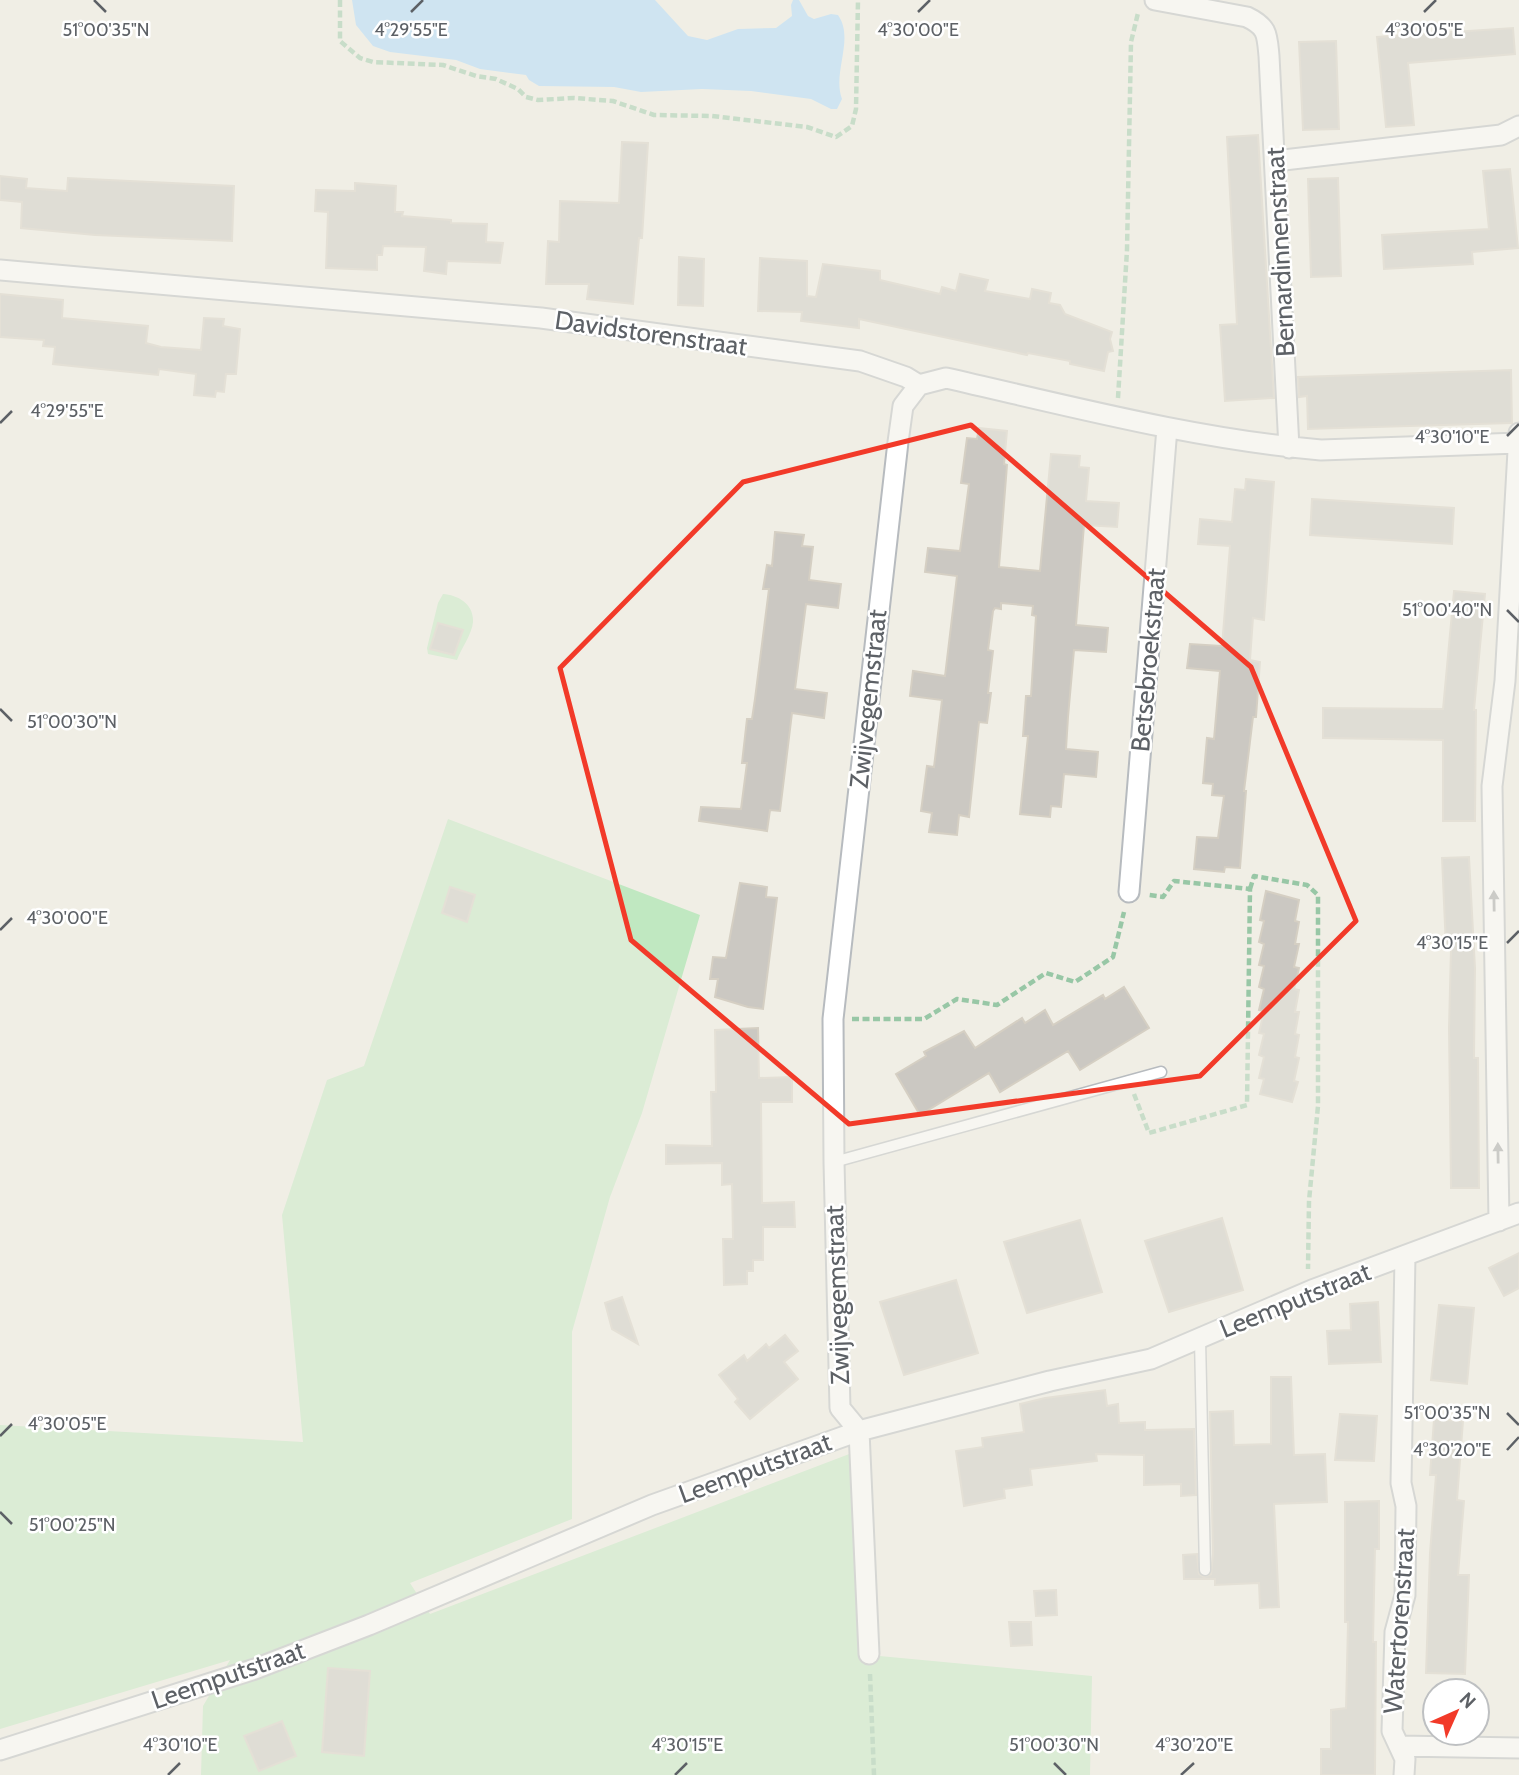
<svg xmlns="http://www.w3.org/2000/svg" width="1519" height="1775" viewBox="0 0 1519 1775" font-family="Cabin,sans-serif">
	<rect width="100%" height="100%" fill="#f0eee5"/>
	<path fill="#c0e8c1" d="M443,594c15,1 31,10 30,28 -1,12 -12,27 -16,38l-29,-6 -1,-6 11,-45z
		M448,819l252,96 -58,198 -32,84 -38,135v187l-162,64 20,31 435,-166 4,207 223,21 -2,99h-889l2,-69 27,-46 -230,69v-304l303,17 -21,-227 45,-135 37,-14z"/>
	<path fill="#a6d8ff" d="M352,0h303l33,36 19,4 31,-11 38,-1 16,-12 -1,-11 2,-5h6l9,16 6,3 17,-5 7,1c17,24 -6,57 4,84l-5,10h-6l-20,-10 -60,-8 -49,-2 -61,3 -27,-5 -75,-1 -10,-6 -3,-5 -46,-6 -24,-9 -66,-8 -17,-6 -17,-21z"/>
	<path fill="#cbc8c2" stroke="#d5cfc3" stroke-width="2" d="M1513,28l2,26 -107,9 6,62 -28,2 -9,-90z
		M1336,41l3,88 -36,1 -4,-88z
		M1258,135l16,263 -49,3 -5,-76 17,-1 -10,-187z
		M622,142l26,1 -6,95h-3l-6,66 -46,-5 2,-15h-43l2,-43 11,1 1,-41 59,2z
		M1510,169l8,79 -46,4 1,12 -89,5 -2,-34 107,-6 -6,-58z
		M0,176l27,3 -1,9 41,3 1,-13 166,8 -2,55 -137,-6 -74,-7 1,-26 -22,-2z
		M1338,178l3,98 -30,1 -3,-98z
		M355,183l41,3 -1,26h8l-1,4 49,4v3l36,1 -1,18 17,1 -3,20 -53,-2 -1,13 -22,-3 2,-24 -43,-1 -1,9h-5v15l-51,-2 2,-56 -13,-1 1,-21 39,1z
		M679,257l25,2 -1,47 -25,-1z
		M760,258l47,3v35l9,1 7,-33 57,7v9l60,14 2,-7 14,4 4,-17 28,6 -3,11 45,8 2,-10 19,4 -2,10 11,2 5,9 47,18 -2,7 3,12 -5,1 -4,19 -34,-7v-3l-42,-8 -1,2 -168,-36v9l-58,-7 1,-9 -44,-1z
		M0,294l63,6 -1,18 86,8 -2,17 15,4 40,3 3,-32 20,1 -1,7 17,3 -4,45h-10l-2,18 -8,-1 -1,6 -21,-2 2,-21 -37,-5 -1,6 -105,-11 2,-17 -12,-1 1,-6 -44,-3z
		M1511,370l1,53 -204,6 -1,-33 -8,1 -1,-20z
		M979,428l28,3 -3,33 3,1 -8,102 41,4 11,-117 29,2 -1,11 10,1 -3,33 33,2 -2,24 -33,-2 -8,100 32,3 -2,24 -32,-2 -6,67 -2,32 32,3 -2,25 -32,-3 -3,33 -10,-1 -1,11 -30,-3 8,-78h-5l3,-40h5l5,-80 -4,-1 1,-9 -32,-3v6l-6,-1 -2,3 -5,39 5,1 -5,42h3l-4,30 -8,-1 -10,95 -10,-2 -2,20 -28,-3 3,-19 -11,-2 6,-45 7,1 8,-67 -32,-4 3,-25 32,5 12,-100 -32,-4 3,-24 32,3 9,-67 -8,-1 6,-45 10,1z
		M1246,479l28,3 -10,138 -11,-2 -3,42 10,2 -4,55h-3l-9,74h2l-6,77 -15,-1 -1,5 -30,-3 3,-32 21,1 6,-42 -12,-1 1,-11 -10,-1 4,-45 7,1 6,-68 -33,-3 3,-24 32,2 8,-100 -32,-2 2,-25 32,3 3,-33 10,1z
		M1312,499l142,9 -2,36 -142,-9z
		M775,532l29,3 -2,11 11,1 -4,33 32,4 -3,24 -32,-4 -11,85 32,4 -3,25 -32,-5 -12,98 -10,-1 -3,21 -68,-10 2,-14 40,2 6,-46h-5l5,-44h5l3,-20 14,-110h-6l4,-24 5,1z
		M1454,591l31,3 -11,116h2l-1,111h-32v-81l-120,-2v-30l120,1z
		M438,623l25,7 -9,25 -24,-6z
		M1469,857l6,111 -1,90h4l1,130h-28l-2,-160 2,-80h-5l-4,-90z
		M740,883l27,4 -1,10 11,1 -14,111 -15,-2 -33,-10 3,-18h-8l3,-22 13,1z
		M450,887l25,8 -8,27 -25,-9z
		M1266,891l33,9 -4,21 4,1 -4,22h4l-5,23 5,1 -5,21 5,1 -4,22h4l-4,22 4,1 -4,22 4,1 -5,23 4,1 -6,20 -32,-8 4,-15 -5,-1 5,-21 -5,-2 5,-21 -5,-1 5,-22 -5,-1 5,-21 -5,-2 5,-21 -5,-1 5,-21 -5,-2 5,-21 -4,-1z
		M1124,987l25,41 -69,42 -12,-19 -68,41 -11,-19 -69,42 -24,-41 30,-18 -2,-4 40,-21 11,17 47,-30 3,5 20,-13 8,15 50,-30 2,4z
		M758,1028l1,50 33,-1v25h-31l1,101 32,-1 1,25h-32v33h-10v11h-6v13l-23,1 -1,-46h10l-1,-55 -10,1v-22l-56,1v-19l46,1 -1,-54h5l-1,-62z
		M1222,1218l21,72 -74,22 -24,-71z
		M1080,1220l22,72 -75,21 -23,-71z
		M1519,1253v35l-15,8 -15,-28z
		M956,1280l22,73 -74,22 -24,-73z
		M622,1297l16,47 -26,-15 -7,-26z
		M1378,1302l3,60 -52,2 -2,-33 24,-1 -1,-26z
		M1439,1305l35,3 -7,76 -36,-4z
		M785,1335l13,16 -14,11 14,17 -48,40 -15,-17 3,-3 -19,-24 25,-20 3,6 19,-17 3,4z
		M1271,1377h20l3,78 31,-1 2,48 -53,2 5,103 -19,1 -1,-25 -44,2v-6h-31l-1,-24 14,-1 2,20 5,3 7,-3 2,-20 -3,-142 23,-1 1,34 37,-1z
		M1105,1390l2,16 11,-2 1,19 26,-1v8l49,-1 2,66 -15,1v-12l-37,1v-30l-48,-1 1,7 -67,8 2,16 -28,4 1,9 -41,8 -8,-55 27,-4 -1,-9 42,-6 -4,-28 25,-6z
		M1340,1414l37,2 -3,45 -39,-1z
		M1434,1419l29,2 -6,79 7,1 -6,74h11l-4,99 -39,-1 4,-120 6,-78h-6z
		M1379,1501v48h-4l-2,93h3l-1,133h-54v-26h10v-39l15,-2 2,-86h-3v-120z
		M1056,1590l1,25 -21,1 -2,-25z
		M1009,1622h22l1,23 -21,1z
		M328,1668l42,3 -6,85 -42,-4z
		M282,1721l14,35 -37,15 -15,-35z"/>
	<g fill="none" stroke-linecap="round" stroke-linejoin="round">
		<defs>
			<path id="service" d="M834,1162l327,-90
				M1200,1339l5,231"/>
			<path id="minor" d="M1155,0l92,17c21,10 20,18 22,39l20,392
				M1275,161l226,-26 18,-9
				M0,270l541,48 319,43 46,16 13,8 27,-7c124,28 248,61 375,72l198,-7
				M1129,892l38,-464
				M1499,1221l-7,-435 13,-105 14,-248
				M869,1654l-10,-223 -19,-23 -6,-246 -1,-143 65,-577 5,-36 16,-21
				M1399,1746l120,2
				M0,1750l255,-81 114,-44 283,-120 207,-74 191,-50 101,-22 161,-69 207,-77
				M1404,1775l1,-16 -13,-28 3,-99 10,-37 1,-89 -5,-23 4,-227"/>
		</defs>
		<use href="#service" stroke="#b7bbbf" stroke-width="13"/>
		<use href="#minor" stroke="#b7bbbf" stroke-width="23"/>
		<path stroke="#98c7a6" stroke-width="4.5" stroke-dasharray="7 3.5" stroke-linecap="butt" d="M340,0v41l20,17 13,4 70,3 33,11 20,3 22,10 8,8 12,3 36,-2 39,3 41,14 58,1 95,11 29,10 16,-11 4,-17 2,-109
			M1118,398l9,-148 4,-208 7,-29
			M1250,889l4,-13 53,9 11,10v211l-9,95 -1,68
			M852,1019h72l33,-20 40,6 49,-32 29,9 38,-25 11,-45
			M1134,1094l15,39 98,-28 3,-216 -76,-8 -11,16 -14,-2
			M870,1674l4,101"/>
		<use href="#service" stroke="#fff" stroke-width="10"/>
		<use href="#minor" stroke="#fff" stroke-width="19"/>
	</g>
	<defs><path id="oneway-solid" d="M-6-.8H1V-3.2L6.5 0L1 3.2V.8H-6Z" transform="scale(1.75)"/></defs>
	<g fill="#9ea0a3">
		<use href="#oneway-solid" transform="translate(1494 901) rotate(-91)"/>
		<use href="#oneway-solid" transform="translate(1498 1153) rotate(-91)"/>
	</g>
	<path d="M0 0H1519V1775H0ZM971,425l280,242 105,254 -156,155 -351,48 -218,-184 -71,-272 183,-186z" fill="#f0eee5" fill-opacity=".55" fill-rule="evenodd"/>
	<path fill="none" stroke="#f23a29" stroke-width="5" stroke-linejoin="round" d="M971,425l280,242 105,254 -156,155 -351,48 -218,-184 -71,-272 183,-186z"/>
	<path fill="none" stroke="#5d6166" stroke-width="2.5" d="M94,0l12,12M411,12l12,-12M918,12l12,-12M1424,12l12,-12M0,423l12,-12M1507,436l12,-12M1507,610l12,12M0,709l12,12M0,930l12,-12M1507,943l12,-12M1507,1413l12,12M0,1436l12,-12M1507,1450l12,-13M0,1512l12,12M1054,1763l12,12M168,1775l12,-12M675,1775l12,-12M1181,1775l13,-12"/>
	<g text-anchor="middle" stroke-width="5" stroke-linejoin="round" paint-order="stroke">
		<g font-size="26" fill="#5d6166" stroke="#fff">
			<text transform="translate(1280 252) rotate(-93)" y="9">Bernardinnenstraat</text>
			<text transform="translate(651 333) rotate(8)" y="9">Davidstorenstraat</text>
			<text transform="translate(1148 660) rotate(-85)" y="9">Betsebroekstraat</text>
			<text transform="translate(868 699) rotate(-84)" y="9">Zwijvegemstraat</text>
			<text transform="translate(837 1295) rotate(-92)" y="9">Zwijvegemstraat</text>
			<text transform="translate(1295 1300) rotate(-22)" y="9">Leemputstraat</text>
			<text transform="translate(755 1468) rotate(-20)" y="9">Leemputstraat</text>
			<text transform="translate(1399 1621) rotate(-86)" y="9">Watertorenstraat</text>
			<text transform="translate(228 1675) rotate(-19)" y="9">Leemputstraat</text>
		</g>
	</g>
	<g font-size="18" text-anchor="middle" fill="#5d6166" stroke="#fff" stroke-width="5" stroke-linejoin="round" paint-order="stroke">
		<text x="106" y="36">51°00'35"N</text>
		<text x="411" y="36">4°29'55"E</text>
		<text x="918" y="36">4°30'00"E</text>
		<text x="1424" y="36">4°30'05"E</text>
		<text x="67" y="417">4°29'55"E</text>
		<text x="1452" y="443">4°30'10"E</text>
		<text x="1447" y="616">51°00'40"N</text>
		<text x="72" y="728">51°00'30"N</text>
		<text x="67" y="924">4°30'00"E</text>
		<text x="1452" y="949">4°30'15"E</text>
		<text x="1447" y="1419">51°00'35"N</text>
		<text x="67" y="1430">4°30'05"E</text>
		<text x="1452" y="1456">4°30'20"E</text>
		<text x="72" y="1531">51°00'25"N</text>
		<text x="1194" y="1751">4°30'20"E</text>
		<text x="180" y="1751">4°30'10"E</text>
		<text x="687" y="1751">4°30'15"E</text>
		<text x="1054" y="1751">51°00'30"N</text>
	</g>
	<g transform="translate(1456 1712) rotate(45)"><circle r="33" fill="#ffffff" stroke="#bec0c2" stroke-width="2"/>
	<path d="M0-5L12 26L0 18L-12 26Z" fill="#f23a29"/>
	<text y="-10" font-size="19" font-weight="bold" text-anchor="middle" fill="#5d6166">N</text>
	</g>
</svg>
